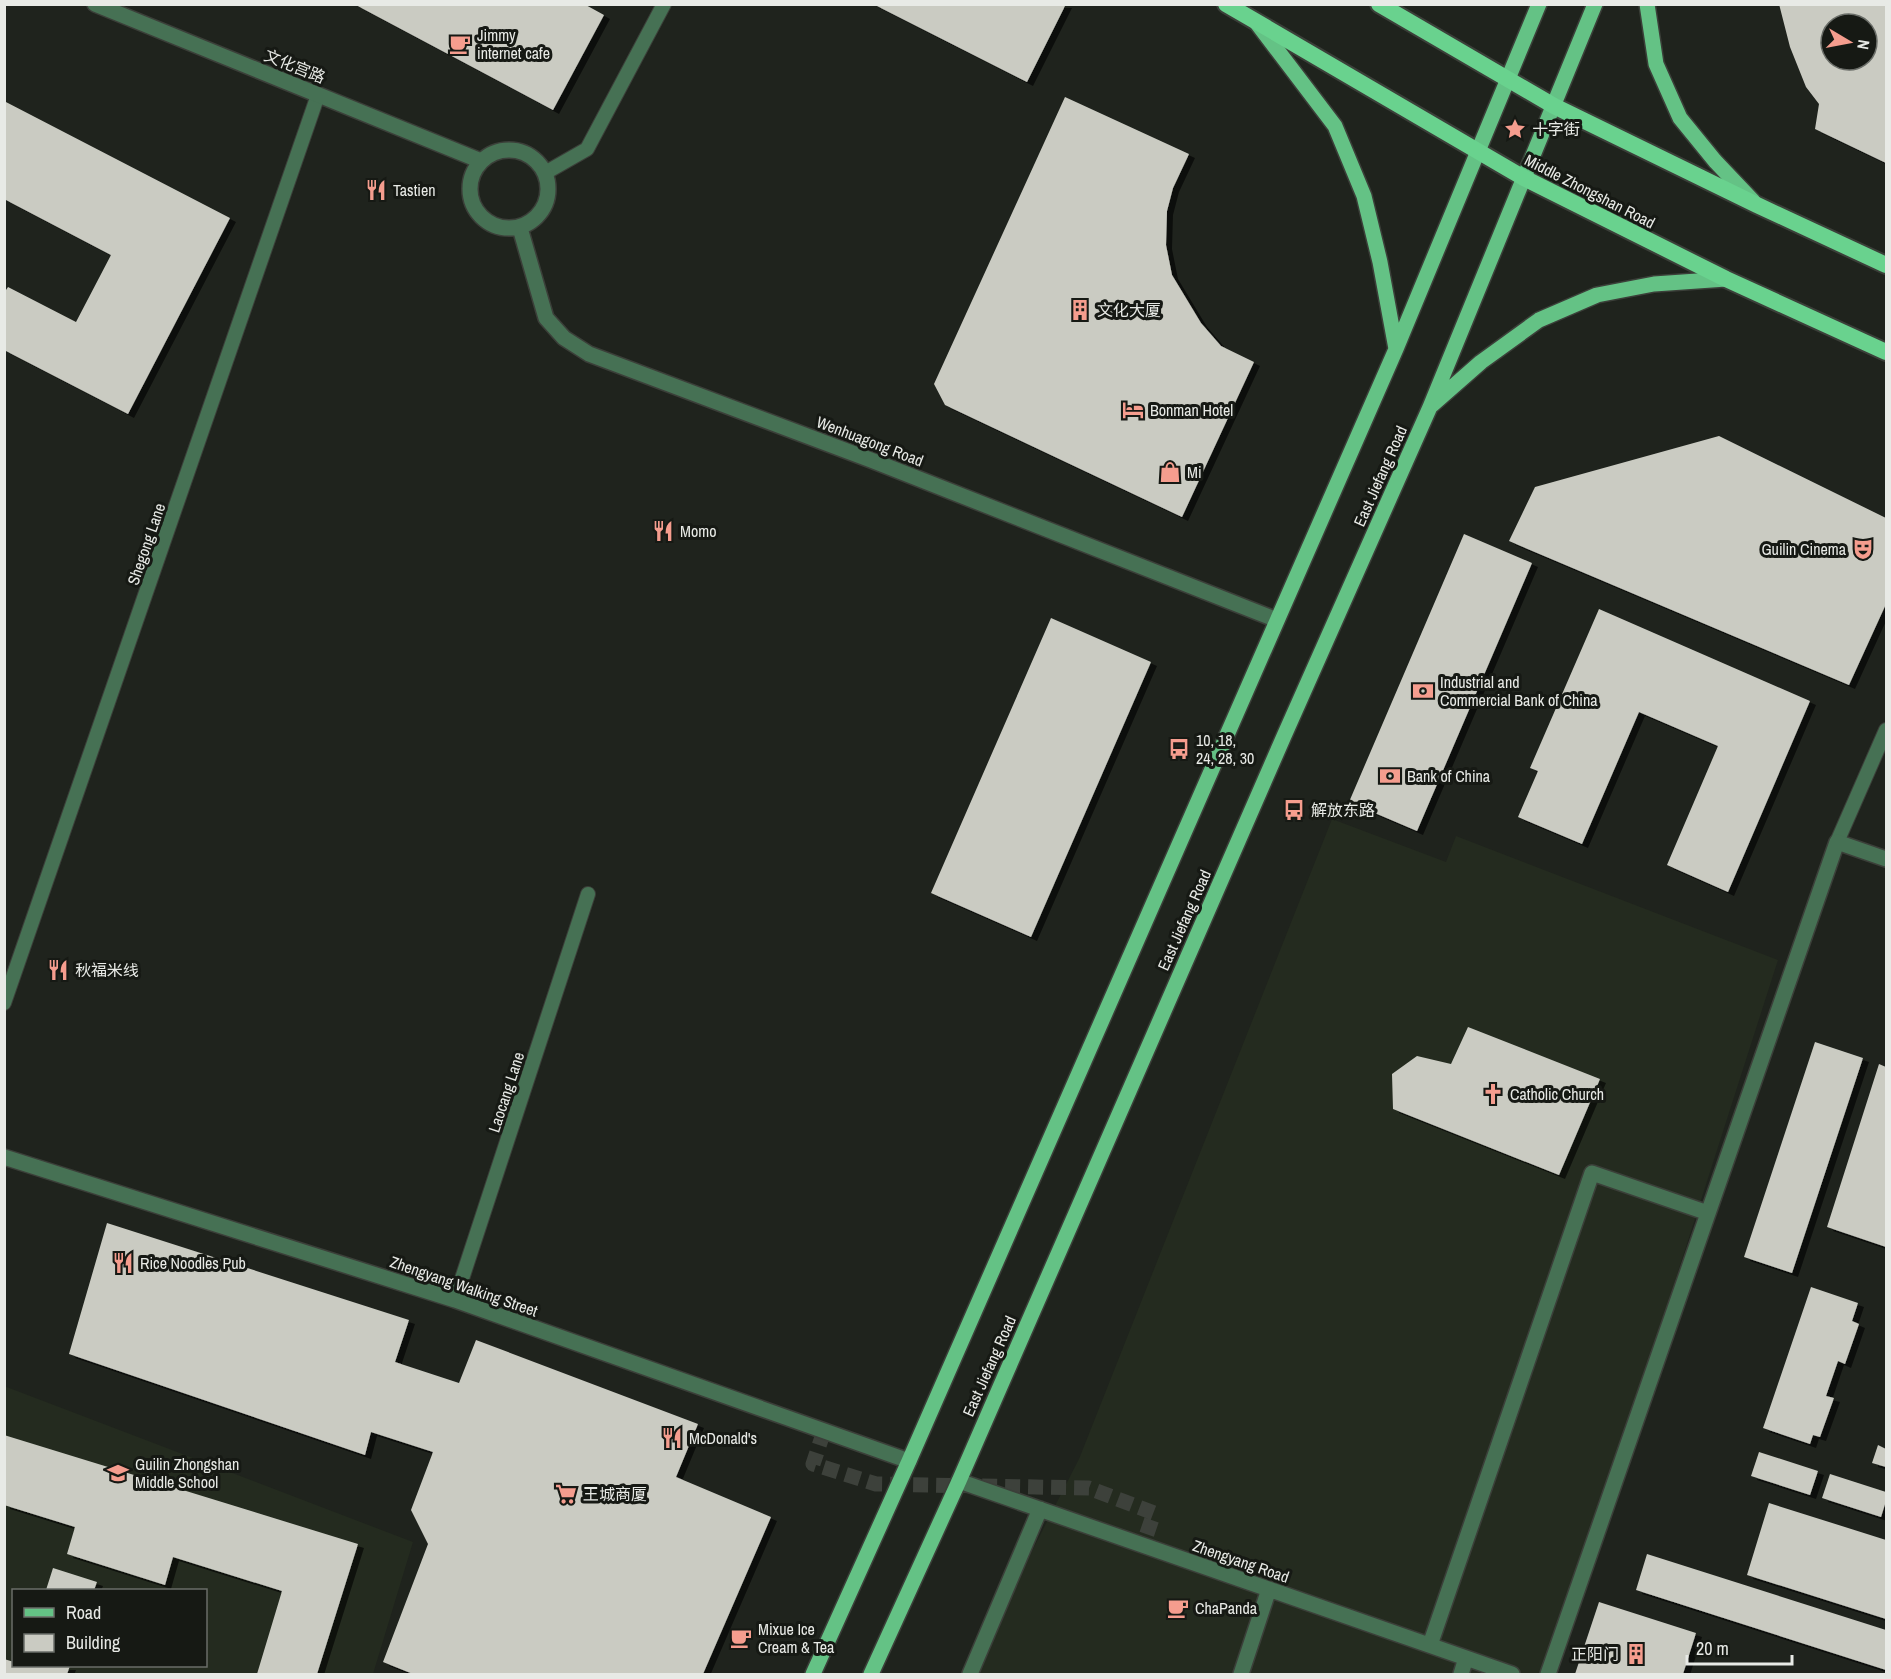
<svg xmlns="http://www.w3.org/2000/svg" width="1891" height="1679" viewBox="0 0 1891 1679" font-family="'Archivo Narrow','Noto Sans SC',sans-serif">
	<defs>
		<filter id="shadow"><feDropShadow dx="6" dy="4" stdDeviation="0" flood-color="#0009"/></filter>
	</defs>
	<rect width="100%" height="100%" fill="#1f231d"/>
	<path fill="#242b1f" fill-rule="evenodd" d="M1332,819l114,43 10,-26 322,124 -229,714h-580l110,-215z
		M4,1386l409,156 -40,132h-368zM14,1590h192v76h-192z"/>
	<path fill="#cacbc2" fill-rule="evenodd" filter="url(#shadow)" d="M354,4h230l20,11 -51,95z
		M873,4h193l-39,78z
		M1779,4h107v159l-71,-34 4,-25 -13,-17 -16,-40zM1831,24h36v36h-36z
		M1065,97l124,57 -16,34 -6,23 -1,34 6,30 29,48 20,23 33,16 -72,155 -237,-112 -11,-21z
		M4,101l226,117 -102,196 -124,-64v-57l4,-6 68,35 35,-67 -107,-56z
		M1719,436l167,82v86l-37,81 -340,-144 26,-54z
		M1464,534l68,29 -115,268 -68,-29z
		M1599,609l211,92 -82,191 -61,-27 51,-119 -79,-34 -57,132 -64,-27 20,-46 -8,-3z
		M1051,618l100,44 -120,275 -100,-44z
		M1468,1027l132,52 -41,96 -166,-66 -1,-35 25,-18 34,8z
		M1815,1042l48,16 -71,215 -48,-16z
		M1879,1064l7,3v180l-59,-20z
		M107,1223l302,97 -14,42 64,21 17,-43 222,84 -22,53 95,40 -68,157h-290l-30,-12 45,-118 -17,-34 22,-58 -62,-20 -6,23 -296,-101z
		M1811,1287l47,16 -6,18 7,3 -14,40 -7,-3 -12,35 8,2 -14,39 -7,-2 -3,9 -47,-16z
		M4,1435l354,109 -41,130h-60l25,-83 -109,-34 -8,28 -98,-31 8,-27 -71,-22z
		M1878,1445l8,4v18l-14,-4z
		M1759,1452l59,19 -8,24 -59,-19z
		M1830,1474l56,18v9l-5,16 -59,-19z
		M1769,1503l117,37v79l-139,-44z
		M1647,1554l239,76v40l-250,-80z
		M53,1568l44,14 -3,8h-48z
		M1599,1602l97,31 -13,41h-108z
		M4,1659l10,3v4h56l-3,8h-63z"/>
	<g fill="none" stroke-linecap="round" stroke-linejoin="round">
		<path stroke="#3d413b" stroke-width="15" stroke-dasharray="15 8" stroke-linecap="butt" d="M824,1431l-11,33 63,20 213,4 65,25 -11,32"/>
		<defs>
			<path id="service" d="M545,173l42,-24 77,-145
				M1837,842l49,-112
				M4,1003l314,-908
				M455,1300l133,-406"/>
			<path id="pedestrian" d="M4,1157l451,143 454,161
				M959,1481l553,193
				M1430,1645l162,-472 116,40
				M970,1674l70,-165
				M1241,1674l28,-85
				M1461,1674l5,-16
				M1548,1674l289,-832 49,17"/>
			<path id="minor" d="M95,4l386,157
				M470 189a39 39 0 1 1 78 0a39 39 0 1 1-78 0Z
				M520,228l26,90 18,20 25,16 282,106 406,160"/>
			<path id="primary" d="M1647,4l9,60 24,54 35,43 38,40
				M1256,22l79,104 29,70 16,66 16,87
				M1432,405l49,-43 58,-42 58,-25 57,-11 72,-5
				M813,1674l96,-213 487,-1112 143,-345
				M871,1674l88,-193 325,-745 146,-329 165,-403"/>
			<path id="trunk" d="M1226,4l298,174 202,101 160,73
				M1379,4l175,102 203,99 129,60"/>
		</defs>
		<use href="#service" stroke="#3b3f39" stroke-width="16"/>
		<use href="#pedestrian" stroke="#3b3f39" stroke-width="18"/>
		<use href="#minor" stroke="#3b3f39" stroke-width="18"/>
		<use href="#primary" stroke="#3b3f39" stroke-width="18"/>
		<use href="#trunk" stroke="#3b3f39" stroke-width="20"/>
		<use href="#service" stroke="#467154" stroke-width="14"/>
		<use href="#pedestrian" stroke="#467154" stroke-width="15"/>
		<use href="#minor" stroke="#467154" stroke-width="15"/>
		<use href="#primary" stroke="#64c285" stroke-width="15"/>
		<use href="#trunk" stroke="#69d28e" stroke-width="16"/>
	</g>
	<defs>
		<symbol id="cafe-bare" viewBox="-9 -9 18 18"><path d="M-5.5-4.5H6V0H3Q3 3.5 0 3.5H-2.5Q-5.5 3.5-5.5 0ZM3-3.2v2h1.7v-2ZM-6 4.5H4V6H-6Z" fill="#f59d8e" stroke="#161914" stroke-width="2.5" paint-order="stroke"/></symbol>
		<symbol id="sight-bare" viewBox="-9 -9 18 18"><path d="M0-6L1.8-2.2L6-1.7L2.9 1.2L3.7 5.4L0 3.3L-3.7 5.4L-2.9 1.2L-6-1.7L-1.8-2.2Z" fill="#f59d8e" stroke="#161914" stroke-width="2.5" paint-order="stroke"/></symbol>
		<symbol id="restaurant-bare" viewBox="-9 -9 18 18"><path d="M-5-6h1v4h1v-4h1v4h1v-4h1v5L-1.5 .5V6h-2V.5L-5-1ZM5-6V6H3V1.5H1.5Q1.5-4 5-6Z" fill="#f59d8e" stroke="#161914" stroke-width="2.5" paint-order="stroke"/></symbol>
		<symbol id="building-bare" viewBox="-9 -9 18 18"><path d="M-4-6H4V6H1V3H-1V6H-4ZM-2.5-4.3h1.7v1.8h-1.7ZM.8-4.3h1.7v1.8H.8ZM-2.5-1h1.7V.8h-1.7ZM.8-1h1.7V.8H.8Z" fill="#f59d8e" stroke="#161914" stroke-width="2.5" paint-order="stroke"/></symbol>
		<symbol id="hotel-bare" viewBox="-9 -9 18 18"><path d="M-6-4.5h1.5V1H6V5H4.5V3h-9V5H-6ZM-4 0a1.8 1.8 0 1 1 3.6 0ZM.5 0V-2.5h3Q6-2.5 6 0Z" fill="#f59d8e" stroke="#161914" stroke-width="2.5" paint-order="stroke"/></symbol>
		<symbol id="shop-bare" viewBox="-9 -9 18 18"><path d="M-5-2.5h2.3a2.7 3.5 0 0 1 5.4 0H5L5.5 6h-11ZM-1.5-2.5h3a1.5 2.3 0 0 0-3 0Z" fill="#f59d8e" stroke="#161914" stroke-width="2.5" paint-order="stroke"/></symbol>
		<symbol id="theatre-bare" viewBox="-9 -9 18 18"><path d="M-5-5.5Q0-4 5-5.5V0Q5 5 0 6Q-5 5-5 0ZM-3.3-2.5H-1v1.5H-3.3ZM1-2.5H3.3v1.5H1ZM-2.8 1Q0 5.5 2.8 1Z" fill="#f59d8e" stroke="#161914" stroke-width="2.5" paint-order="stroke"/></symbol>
		<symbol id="bank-bare" viewBox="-9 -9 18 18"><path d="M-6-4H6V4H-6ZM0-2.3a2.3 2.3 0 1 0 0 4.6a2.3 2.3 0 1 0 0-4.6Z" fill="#f59d8e" stroke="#161914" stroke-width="2.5" paint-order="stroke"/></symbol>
		<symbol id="bus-bare" viewBox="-9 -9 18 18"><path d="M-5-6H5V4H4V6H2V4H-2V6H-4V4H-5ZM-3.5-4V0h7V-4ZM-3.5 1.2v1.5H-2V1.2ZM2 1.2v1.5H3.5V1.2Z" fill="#f59d8e" stroke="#161914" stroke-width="2.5" paint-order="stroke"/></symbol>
		<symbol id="church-bare" viewBox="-9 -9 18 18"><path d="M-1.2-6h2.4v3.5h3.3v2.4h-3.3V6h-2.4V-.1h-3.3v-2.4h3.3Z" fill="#f59d8e" stroke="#161914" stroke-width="2.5" paint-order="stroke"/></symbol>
		<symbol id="school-bare" viewBox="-9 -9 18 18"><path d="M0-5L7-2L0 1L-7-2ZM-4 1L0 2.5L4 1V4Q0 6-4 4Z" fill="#f59d8e" stroke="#161914" stroke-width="2.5" paint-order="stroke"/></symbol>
		<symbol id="supermarket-bare" viewBox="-9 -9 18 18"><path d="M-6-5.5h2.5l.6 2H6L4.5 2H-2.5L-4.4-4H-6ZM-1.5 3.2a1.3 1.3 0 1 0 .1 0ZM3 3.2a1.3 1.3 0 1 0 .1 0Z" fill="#f59d8e" stroke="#161914" stroke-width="2.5" paint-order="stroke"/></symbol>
	</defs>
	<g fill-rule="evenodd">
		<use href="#cafe-bare" x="445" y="29" width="30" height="30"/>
		<use href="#sight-bare" x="1500" y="114" width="30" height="30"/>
		<use href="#restaurant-bare" x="361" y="175" width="30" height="30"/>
		<use href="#building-bare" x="1065" y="295" width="30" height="30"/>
		<use href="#hotel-bare" x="1118" y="395" width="30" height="30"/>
		<use href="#shop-bare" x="1155" y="457" width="30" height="30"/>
		<use href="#restaurant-bare" x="648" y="516" width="30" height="30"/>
		<use href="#theatre-bare" x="1848" y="534" width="30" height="30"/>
		<use href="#bank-bare" x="1408" y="676" width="30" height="30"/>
		<use href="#bus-bare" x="1164" y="734" width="30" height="30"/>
		<use href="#bank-bare" x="1375" y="761" width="30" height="30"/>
		<use href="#bus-bare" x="1279" y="795" width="30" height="30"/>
		<use href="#restaurant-bare" x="43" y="955" width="30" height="30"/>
		<use href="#church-bare" x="1478" y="1079" width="30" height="30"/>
		<use href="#restaurant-bare" x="108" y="1248" width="30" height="30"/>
		<use href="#restaurant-bare" x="657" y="1423" width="30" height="30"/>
		<use href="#school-bare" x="103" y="1458" width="30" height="30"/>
		<use href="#supermarket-bare" x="551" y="1479" width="30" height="30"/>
		<use href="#cafe-bare" x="1163" y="1593" width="30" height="30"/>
		<use href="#cafe-bare" x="726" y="1623" width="30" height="30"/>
		<use href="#building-bare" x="1621" y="1639" width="30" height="30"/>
	</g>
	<g text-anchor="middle" stroke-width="6" stroke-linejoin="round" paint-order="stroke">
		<g font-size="16" fill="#e8eae6" stroke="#161914" text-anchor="start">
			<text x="477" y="41">Jimmy<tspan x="477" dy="18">internet cafe</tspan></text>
			<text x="1532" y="135">十字街</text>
			<text x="393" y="196">Tastien</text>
			<text x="1097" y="316">文化大厦</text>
			<text x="1150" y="416">Bonman Hotel</text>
			<text x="1187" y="478">Mi</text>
			<text x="680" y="537">Momo</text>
			<text x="1846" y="555" text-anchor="end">Guilin Cinema</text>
			<text x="1440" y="688">Industrial and<tspan x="1440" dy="18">Commercial Bank of China</tspan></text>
			<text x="1196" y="746">10, 18,<tspan x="1196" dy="18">24, 28, 30</tspan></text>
			<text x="1407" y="782">Bank of China</text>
			<text x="1311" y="816">解放东路</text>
			<text x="75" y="976">秋福米线</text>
			<text x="1510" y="1100">Catholic Church</text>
			<text x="140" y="1269">Rice Noodles Pub</text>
			<text x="689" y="1444">McDonald's</text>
			<text x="135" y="1470">Guilin Zhongshan<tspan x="135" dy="18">Middle School</tspan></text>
			<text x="583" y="1500">王城商厦</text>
			<text x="1195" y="1614">ChaPanda</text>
			<text x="758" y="1635">Mixue Ice<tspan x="758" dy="18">Cream &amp; Tea</tspan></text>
			<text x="1619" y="1660" text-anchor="end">正阳门</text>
		</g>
		<g font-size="16" fill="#e8eae6" stroke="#161914">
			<text transform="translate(295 66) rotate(22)" y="6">文化宫路</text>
			<text transform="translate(1590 191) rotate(27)" y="6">Middle Zhongshan Road</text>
			<text transform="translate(870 441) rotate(21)" y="6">Wenhuagong Road</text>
			<text transform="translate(1380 476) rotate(-66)" y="6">East Jiefang Road</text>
			<text transform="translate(146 544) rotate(-71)" y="6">Shegong Lane</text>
			<text transform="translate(1184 920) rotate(-66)" y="6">East Jiefang Road</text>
			<text transform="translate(506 1092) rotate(-72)" y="6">Laocang Lane</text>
			<text transform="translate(464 1286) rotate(19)" y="6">Zhengyang Walking Street</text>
			<text transform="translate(989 1366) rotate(-66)" y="6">East Jiefang Road</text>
			<text transform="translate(1241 1561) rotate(19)" y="6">Zhengyang Road</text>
		</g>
	</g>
	<rect width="1891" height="1679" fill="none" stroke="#e8eae6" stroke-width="12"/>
	<rect x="12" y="1589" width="195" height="78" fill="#161914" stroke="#6a6d68" stroke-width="1.5"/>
	<rect x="24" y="1608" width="30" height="9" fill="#64c285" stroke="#6a6d68" stroke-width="1.5"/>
	<text x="66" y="1619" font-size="18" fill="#e8eae6">Road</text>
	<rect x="24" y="1634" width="30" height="18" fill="#cacbc2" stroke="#6a6d68" stroke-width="1.5"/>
	<text x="66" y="1649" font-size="18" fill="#e8eae6">Building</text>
	<g transform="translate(1849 42) rotate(100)"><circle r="28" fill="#161914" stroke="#6a6d68" stroke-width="1.5"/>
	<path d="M0-4.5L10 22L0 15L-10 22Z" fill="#f59d8e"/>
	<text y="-9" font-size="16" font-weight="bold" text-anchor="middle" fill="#e8eae6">N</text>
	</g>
	<path d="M1687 1655v9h105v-9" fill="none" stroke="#e8eae6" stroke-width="3"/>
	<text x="1696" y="1655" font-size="18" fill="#e8eae6" stroke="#161914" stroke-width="4.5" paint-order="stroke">20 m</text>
</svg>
